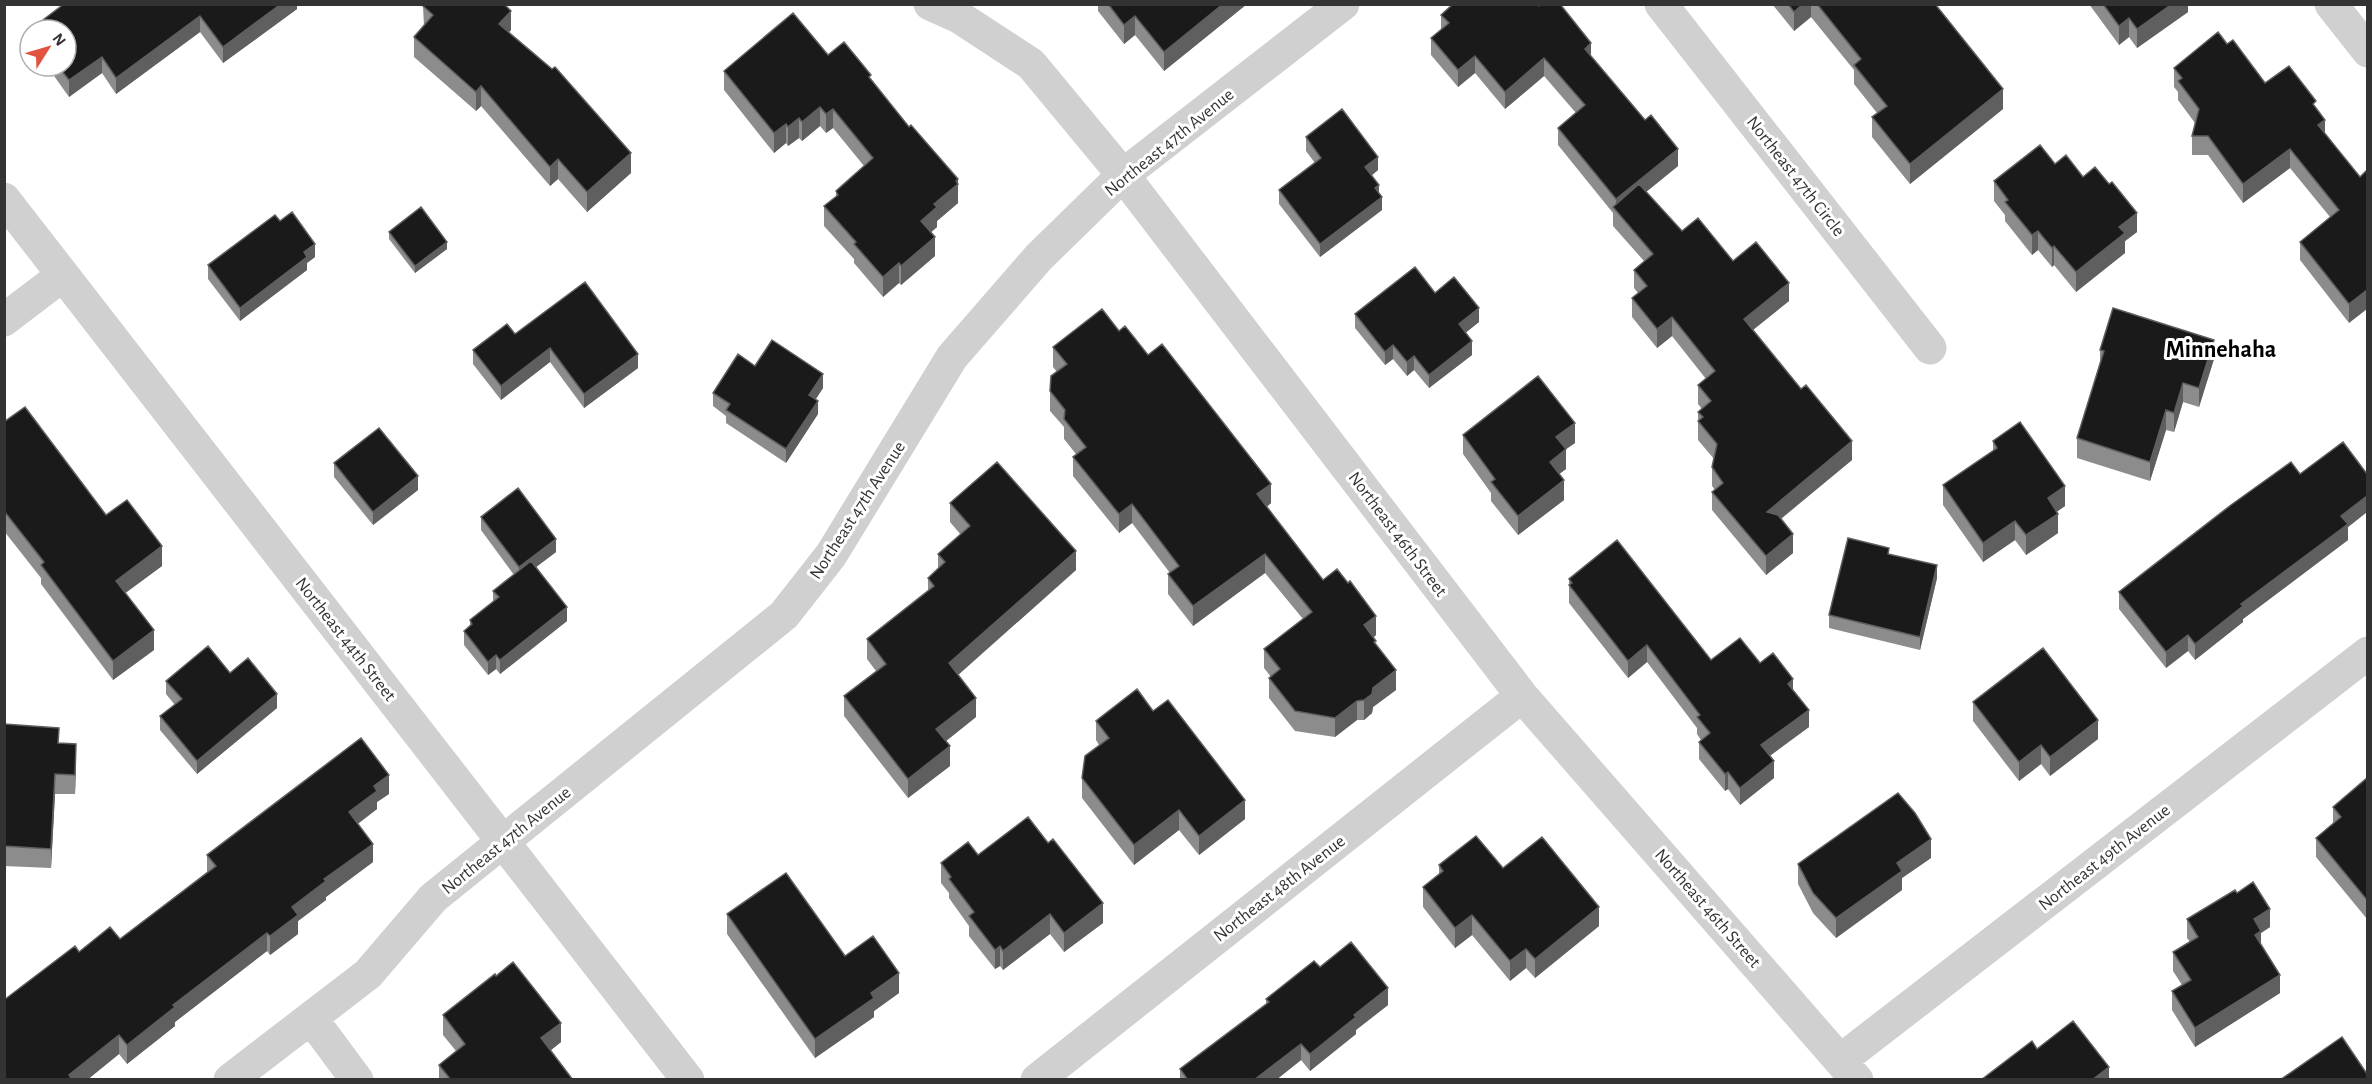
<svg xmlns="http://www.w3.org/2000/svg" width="2372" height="1084" viewBox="0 0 2372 1084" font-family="'Alegreya Sans',sans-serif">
	<rect width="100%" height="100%" fill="#fff"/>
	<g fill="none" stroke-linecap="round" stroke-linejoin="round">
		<path stroke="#d0d0d0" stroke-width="33" d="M930,4l29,13 72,47 92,111 399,521 335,384
			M1661,4l269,344
			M2331,4l37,47
			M4,199l684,881
			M4,320l59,-45
			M311,1018l46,62
			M1841,1060l527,-407
			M230,1080l138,-106 65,-76 351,-283 47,-60 121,-198 87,-100 84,-82 220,-171
			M1037,1080l485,-384"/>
	</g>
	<path fill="#8c8c8c" d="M297,4v5l-74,54 -23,-31 -84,62 -14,-21 -33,24 -22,-31h19v-36h-35v-1z
		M1098,4h149l-83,67 -29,-36 -11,9 -26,-33z
		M1772,4h163l68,105 -93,75 -38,-47v-20l5,-4 -23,-29v-14l-43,-53 -17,14z
		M2089,4h99v8l-51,36 -8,-11 -10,8z
		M423,6l88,24 -2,2 122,141 -44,39 -29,-33 -8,7 -69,-80 -5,5 -62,-54v-20l10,-11z
		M1441,15l150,42 87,109 -32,26 36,39 51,30 56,40 -36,29 99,130 -71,59 12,34 -27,22 -54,-65v-18l3,-2 -3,-4v-19l2,-8 -16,-19v-28l4,-3 -4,-5v-19l8,-6 -34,-43 -15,12 -25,-31v-19l6,-5 -4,-5v-18l10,-9 -31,-35v-13l-55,-68v-17l18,-15 -32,-37 -39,33 -30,-36 -17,14 -27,-32v-17l10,-8z
		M2227,44l38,39 51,25 9,26 35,43 -11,146 -49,-63v-18l30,-25 -40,-49 -47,35 -35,-48h-16v-19l3,-13 -17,-23v-8l-4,-5v-19z
		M828,55l43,26 38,46 49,52v24l-21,18v6l-6,5 4,24 -34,29 -2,-2 -16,14 -29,-34v-4l-30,-33v-20l12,-9v-6l28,-25 -31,-38 -7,5 -6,-7 -18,15 -3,-3 -11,8 -2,-3 -12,10 -50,-63v-19z
		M1306,137l72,33 -6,5 7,19 3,16 -62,47 -41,-53v-14l36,-27 -9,-12z
		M2055,164l28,13 54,55 -12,9v12l-49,39 -22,-27 -2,2 -14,-17 -6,5 -27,-34v-6l-11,-14v-20z
		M280,221l35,36 -8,6v7l-67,51 -32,-42v-14z
		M389,232l58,17 -32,24 -26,-34z
		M1435,293l44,29 -14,11 7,22 -43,33 -15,-18 -7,6 -14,-17 -8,6 -30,-37v-14z
		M1119,331l29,24 123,148 -4,4 56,73 53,55 -2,2 2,8 20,45 -23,17 -1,6 -8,7h-7l-22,17 -40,-6 -26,-33v-20l2,-1 -7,-9v-19l39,-30 -38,-46 -72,53 -25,-32v-20l2,-1 -38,-50 -13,10 -46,-57v-19l3,-3 -12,-15v-12l-14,-16v-20l7,-19 -4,-5v-20z
		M515,334l123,34 -54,40 -34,-46 -49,38 -28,-36v-14z
		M2100,350l114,9 -15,48 -16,-5 -9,30 -8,-2 -16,51 -73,-23v-20l23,-76z
		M755,366l68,22 -7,11 2,15 -32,49 -60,-40v-7l-13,-10v-13z
		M4,422l158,144 -37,27 29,57 -41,30 -72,-96v-6l-37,-47z
		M1463,435l112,8 -9,6v20l-7,5 5,26 -46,35 -27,-34v-8l-28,-39z
		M1993,441l72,65 -9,6 2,21 -32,22 -11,-15 -32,22 -40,-57v-20l50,-34z
		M334,463l84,27 -45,35 -39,-48z
		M2300,474h67v38l-19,15v13l-105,79v3l-48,38 -7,-9 -22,17 -47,-59v-17z
		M950,503l126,67 -118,105 18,42 -30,24 4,25 -42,32 -64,-82v-20l32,-25 -9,-12v-20l61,-47v-14l10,-9v-15l23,-19 -11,-13z
		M481,517l75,35 -20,15 31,54 -67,53 -4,-5 -8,6 -24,-30v-14l6,-5v-6l23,-18v-11l21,-16 -33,-45z
		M1937,578l-17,72 -91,-22v-13z
		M1569,579l142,81 49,3 33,27 16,37 -39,29 4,22 -34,27 -12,-16 -3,2 -26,-32v-17l2,-2 -4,-6v-6l-50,-66 -19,16 -59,-75z
		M230,673l47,35 -80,66 -37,-44v-14l15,-11 -9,-11v-13z
		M1973,702l125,37 -48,37 -9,-12 -22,17 -46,-60z
		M1153,711l92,108 -46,36 -20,-25 -45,35 -52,-67v-20l17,-33 -3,-5v-19z
		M4,724l55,19 17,21 -1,30h-20l-4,74 -47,-2z
		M2367,778v141l-51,-62v-19l17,-15v-16z
		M389,794l-12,8v7l-19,15 15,38 -47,35v3l-28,21v13l-28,21 -3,-4 -92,71v4l-48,38 -8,-10 -32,26h-83l75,-128 41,-13 87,-67v-17z
		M978,855l125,68 -39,29 -14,-18 -47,36 -3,-4 -5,3 -26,-33v-10l-20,-28v-5l-8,-10v-20z
		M1931,858l-29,20v12l-66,48 -23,-25 -15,-29v-20z
		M1439,865l64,3 96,58 -64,52 -9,-10 -16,13 -38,-46 -17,13 -32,-41v-20l16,-13z
		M2237,893l33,34 -9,6v11l19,49 -85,54 -23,-37v-19l10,-6 -9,-14v-19l17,-10 -3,-4v-19z
		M727,914l118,42 54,37 -25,18v6l-59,41 -88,-124z
		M1320,967l68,38 -32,25v4l-46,37 -9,-11 -25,20h-96v-11l86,-64v-6z
		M443,1015l118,27 -10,8 22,30h-134v-15l17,-14 -13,-16z"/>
	<path fill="#5f5f5f" d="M281,4h16v5l-74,54v-16z
		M1223,4h24l-83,67v-19z
		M1803,4h8v13l-17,14v-19z
		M2172,4h16v8l-51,36v-19z
		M511,11v19l-12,13v-19z
		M200,16v16l-84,62v-16z
		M1135,16v19l-11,9v-19z
		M2129,18v19l-10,8v-19z
		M1591,43v17l-6,-11z
		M1475,56v17l-17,14v-17z
		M102,57v16l-33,24v-17z
		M1544,58v18l-39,33v-17z
		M481,86v20l-5,5v-19z
		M2003,89v20l-93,75v-20z
		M820,107v19l-18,15v-19z
		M833,109v19l-7,5v-19z
		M799,118v20l-11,8v-19z
		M2325,120v19l-7,-14z
		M786,124v19l-12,10v-20z
		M1678,149v17l-59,48 -3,-3v-12z
		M2290,149v19l-47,35v-19z
		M631,153v20l-44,39v-20z
		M1378,157v13l-13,11v-14z
		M558,159v20l-8,7v-19z
		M958,179v24l-21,18v6l-16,14v-20l13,-17z
		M1379,185v13l-4,-10z
		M1382,197v13l-62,47v-13z
		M2137,213v19l-12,9v12l-49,39v-20l43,-45z
		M2038,231v19l-6,5v-20z
		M935,237v19l-34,29v-19z
		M447,242v7l-32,24v-7z
		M315,244v13l-8,6v7l-67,51v-13l64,-56z
		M2054,246v19l-2,2v-19z
		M899,263v20l-16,14v-20z
		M1789,283v18l-45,36v-18z
		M2367,290v19l-18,14v-19z
		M1479,308v14l-20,16v-14z
		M1672,317v19l-15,12v-19z
		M2214,340v19l-15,48v-19z
		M1472,341v14l-43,33v-13z
		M1393,345v14l-8,6v-13z
		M550,348v14l-49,38v-14z
		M638,354v14l-54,40v-14z
		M1414,356v14l-7,6v-14z
		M823,374v14l-14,21v-14z
		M2183,383v19l-9,30v-19z
		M818,401v13l-32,49v-14z
		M2166,410v20l-16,51v-19z
		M1575,423v20l-19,13v-19z
		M1852,441v19l-85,70v-18z
		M1566,449v20l-16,12v-19z
		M418,476v14l-45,35v-13z
		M1564,480v20l-46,35v-19z
		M1271,484v19l-14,11v-20z
		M2065,486v20l-17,12v-20z
		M2367,496v16l-19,15v13l-105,79v3l-48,38v-16l146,-128z
		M1132,504v19l-13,10v-19z
		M2058,514v19l-32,22v-20z
		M2015,521v19l-32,22v-19z
		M1793,534v19l-27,22v-19z
		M556,539v13l-37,28v-13z
		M162,546v20l-46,34v-19z
		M1076,551v19l-127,113v-20z
		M1265,554v19l-72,53v-20z
		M1937,565v13l-17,72v-13z
		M567,607v14l-67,53v-14z
		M1376,616v19l-12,10v-20z
		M154,630v20l-41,30v-19z
		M2188,635v16l-22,17v-16z
		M1647,645v17l-19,16v-17z
		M496,655v14l-8,6v-13z
		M1396,670v20l-23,17 -1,6 -8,7v-20l9,-12z
		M1793,679v17l-5,-12z
		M277,694v14l-80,66v-13z
		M976,698v19l-40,32v-20z
		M1357,701v19l-22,17v-19z
		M1809,710v17l-48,35v-17z
		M2098,720v19l-48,37v-19z
		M76,744v20l-1,30v-19z
		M2041,745v19l-22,17v-19z
		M950,746v20l-42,32v-19z
		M1774,761v17l-34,27v-17z
		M1728,772v17l-3,2v-17z
		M55,774v20l-4,74v-19z
		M389,775v19l-12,8v7l-28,21v-18l25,-26z
		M1245,800v19l-46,36v-19z
		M1179,810v20l-45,35v-20z
		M1931,839v19l-29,20v12l-66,48v-20l61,-55z
		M373,844v18l-47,35v3l-28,21v13l-28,21v-19l22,-29 32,-28z
		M1103,903v20l-39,29v-19z
		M1599,907v19l-64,52v-19z
		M2270,909v18l-9,6v17l-6,3 -1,-34z
		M1050,914v20l-47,36v-19z
		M1472,915v20l-17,13v-20z
		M267,933v18l-92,71v4l-48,38v-19l46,-40z
		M1000,946v20l-5,3v-19z
		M1526,949v19l-16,13v-20z
		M899,973v20l-25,18v6l-59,41v-19l56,-46z
		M2280,975v18l-85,54v-19z
		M1388,988v17l-32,25v4l-46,37v-17l44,-39z
		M561,1023v19l-20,16v-20z
		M119,1035v19l-32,26h-18v-5z
		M1301,1044v16l-25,20h-22z
		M2109,1067v13h-17z"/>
	<path fill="#1a1a1a" stroke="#5f5f5f" stroke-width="1.5" d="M64,4h217l-58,43 -23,-31 -84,62 -14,-21 -33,23 -11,-14h8v-36h-34l-1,-1z
		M425,4h79l7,7 -12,13 53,45 3,-2 76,86 -44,39 -29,-33 -8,8 -69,-81 -5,6 -62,-55 19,-22 -10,-9z
		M1108,4h115l-59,48 -29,-36 -11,9z
		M1453,4h84l2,2 2,-2h19l31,39 -6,6 60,71 6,-5 27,34 -62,50 -58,-71 27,-23 -41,-47 -39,34 -30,-36 -17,14 -27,-32 18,-15 -8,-8z
		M1788,4h15l-9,8z
		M1817,4h118l68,85 -93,75 -38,-47 15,-11 -33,-41 7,-6z
		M2103,4h69l-35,25 -8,-11 -10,8z
		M793,13l35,42 16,-13 27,33 -2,2 40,50 2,-2 47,54 -2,2 2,3 -24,20 3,3 -16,14 14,16 -34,29 -2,-3 -16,14 -29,-33 2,-2 -32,-36 14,-11 -2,-4 37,-33 -40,-49 -7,5 -6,-7 -18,15 -3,-4 -11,9 -2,-3 -12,9 -50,-62z
		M2218,32l9,12 6,-4 32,43 24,-17 27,35 -3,3 12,16 -7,5 42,52 7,-7v120l-18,14 -49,-62 39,-32 -49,-61 -47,35 -35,-48h-16l7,-27 -21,-28 4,-3 -8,-10z
		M1342,109l36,48 -13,10 14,18 -4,3 7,9 -62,47 -41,-54 42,-32 -15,-21z
		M2040,145l15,19 11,-9 17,22 12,-10 14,17 3,-2 25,31 -18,14 6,6 -49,39 -22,-26 -2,2 -14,-17 -6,4 -27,-33 3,-2 -14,-19z
		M1639,184l43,47 16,-13 35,43 23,-19 33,41 -45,36 57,70 5,-4 46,56 -85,71 11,3 15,19 -27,22 -54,-64 11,-9 -11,-16 5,-23 -19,-23 5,-4 -5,-5 13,-11 -13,-16 17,-14 -43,-54 -15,12 -25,-31 15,-12 -13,-16 19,-16 -40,-47z
		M421,207l26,35 -32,24 -26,-34z
		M292,212l23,32 -11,8 3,5 -67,51 -32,-43 67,-50 5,6z
		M1415,267l20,26 19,-16 25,31 -20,16 13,17 -43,34 -15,-19 -7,6 -14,-17 -8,7 -30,-38z
		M585,282l53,72 -54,40 -34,-46 -49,38 -28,-36 34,-26 8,10z
		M2113,308l101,32 -15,48 -16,-5 -9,30 -8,-3 -16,52 -73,-24 27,-87 -4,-1z
		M1102,309l17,22 6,-5 23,29 14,-11 109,140 -14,10 66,86 14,-11 11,14 2,-2 26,35 -12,9 12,16 -2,1 22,28 -23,18 -1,6 -8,6 -7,1 -22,17 -40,-7 -26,-33 11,-9 -16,-20 48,-37 -47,-58 -72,52 -25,-32 11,-8 -47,-62 -13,10 -46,-57 13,-10 -22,-28 1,-9 -15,-19 1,-15 16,-12 -14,-17z
		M772,340l51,34 -14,21 9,6 -32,48 -60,-39 4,-6 -17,-11 25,-39 17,12z
		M1538,376l37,47 -19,14 10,12 -16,13 14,18 -46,36 -27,-34 4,-3 -32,-44z
		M25,407l81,108 21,-15 35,46 -46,35 38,49 -41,31 -72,-96 3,-3 -40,-51v-89z
		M2020,422l45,64 -17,12 10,16 -32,21 -11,-14 -32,22 -40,-58 54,-37 -4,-7z
		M379,428l39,48 -45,36 -39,-49z
		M2343,442l24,32v22l-26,20 7,8 -107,80 2,2 -48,38 -7,-9 -22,17 -47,-60 112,-87 60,-43 9,12z
		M997,462l79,89 -127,112 27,35 -40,31 14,17 -42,33 -64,-83 42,-32 -19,-25 67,-53 -6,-8 17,-16 -7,-8 32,-28 -20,-23z
		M518,488l38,51 -37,28 -38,-50z
		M1848,538l41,10 -1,6 49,11 -17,72 -91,-22z
		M1617,540l94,120 29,-22 20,25 13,-10 20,26 -5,5 21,26 -48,35 13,16 -34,27 -12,-16 -3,2 -26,-32 11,-9 -13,-16 3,-2 -53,-70 -19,16 -59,-76 3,-2 -3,-4z
		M531,561l36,46 -67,53 -4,-5 -8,7 -24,-31 8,-7 -2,-4 29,-23 -6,-6z
		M208,646l22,27 18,-15 29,36 -80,67 -37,-45 22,-17 -16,-18z
		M2043,648l55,72 -48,37 -9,-12 -22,17 -46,-60z
		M1137,689l16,22 15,-11 77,100 -46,36 -20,-26 -45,35 -52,-67 3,-22 24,-18 -13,-17z
		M4,724l55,4 -1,15 18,1 -1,31 -20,-1 -4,75 -47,-3z
		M361,738l28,37 -15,11 3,5 -28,21 24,32 -49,35 2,2 -34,26 6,8 -28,21 -3,-3 -94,72 2,2 -48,38 -8,-10 -50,40 3,5h-68v-80l71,-54 4,6 31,-25 10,12 96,-73 -9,-11z
		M2367,778v122l-51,-62 25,-21 -8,-10z
		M1898,793l17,20 16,26 -34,24 5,8 -66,47 -23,-25 -15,-29z
		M1028,817l20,26 5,-4 50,64 -39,30 -14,-19 -47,37 -3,-5 -5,4 -26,-34 5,-4 -25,-33 2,-2 -10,-14 27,-21 10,13z
		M1476,836l27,32 39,-31 57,70 -64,52 -9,-10 -16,12 -38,-46 -17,13 -32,-41 20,-16 -4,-6z
		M786,873l59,83 28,-20 26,37 -28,20 3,5 -59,41 -88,-125z
		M2253,882l17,27 -16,10 7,12 -6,4 25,40 -85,53 -23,-37 19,-11 -18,-28 25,-15 -11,-18 48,-29 2,3z
		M1351,942l37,46 -34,27 2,2 -46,37 -9,-10 -47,36h-66l-8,-11 89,-67 -3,-3 48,-38 6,6z
		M513,962l48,61 -20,15 32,42h-122l-12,-15 26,-21 -22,-29 52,-41 1,2z
		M2073,1021l36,46 -17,13h-111l51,-39 5,8z
		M2342,1037l25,37v6h-87z"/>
	<g text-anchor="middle" stroke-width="6" stroke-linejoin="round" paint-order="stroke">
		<g font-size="18" fill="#333" stroke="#fff">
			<text transform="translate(1169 142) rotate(-39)" y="6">Northeast 47th Avenue</text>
			<text transform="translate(1796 176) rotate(52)" y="6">Northeast 47th Circle</text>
			<text transform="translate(857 510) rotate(-57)" y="6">Northeast 47th Avenue</text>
			<text transform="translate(1398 534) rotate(53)" y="6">Northeast 46th Street</text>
			<text transform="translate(346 639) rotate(52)" y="6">Northeast 44th Street</text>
			<text transform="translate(506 840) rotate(-39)" y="6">Northeast 47th Avenue</text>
			<text transform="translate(2104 857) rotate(-38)" y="6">Northeast 49th Avenue</text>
			<text transform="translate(1279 888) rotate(-38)" y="6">Northeast 48th Avenue</text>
			<text transform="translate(1708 908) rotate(49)" y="6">Northeast 46th Street</text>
		</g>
		<g font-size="24" font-weight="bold" fill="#000" stroke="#fff">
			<text x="2221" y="357">Minnehaha</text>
		</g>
	</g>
	<rect width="2372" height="1084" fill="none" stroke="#333333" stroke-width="12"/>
	<g transform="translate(48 48) rotate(53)"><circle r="28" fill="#ffffff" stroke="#adadad" stroke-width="1.5"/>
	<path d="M0-4.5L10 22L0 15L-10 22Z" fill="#e1533e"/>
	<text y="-9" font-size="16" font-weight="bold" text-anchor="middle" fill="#333333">N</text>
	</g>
</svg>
